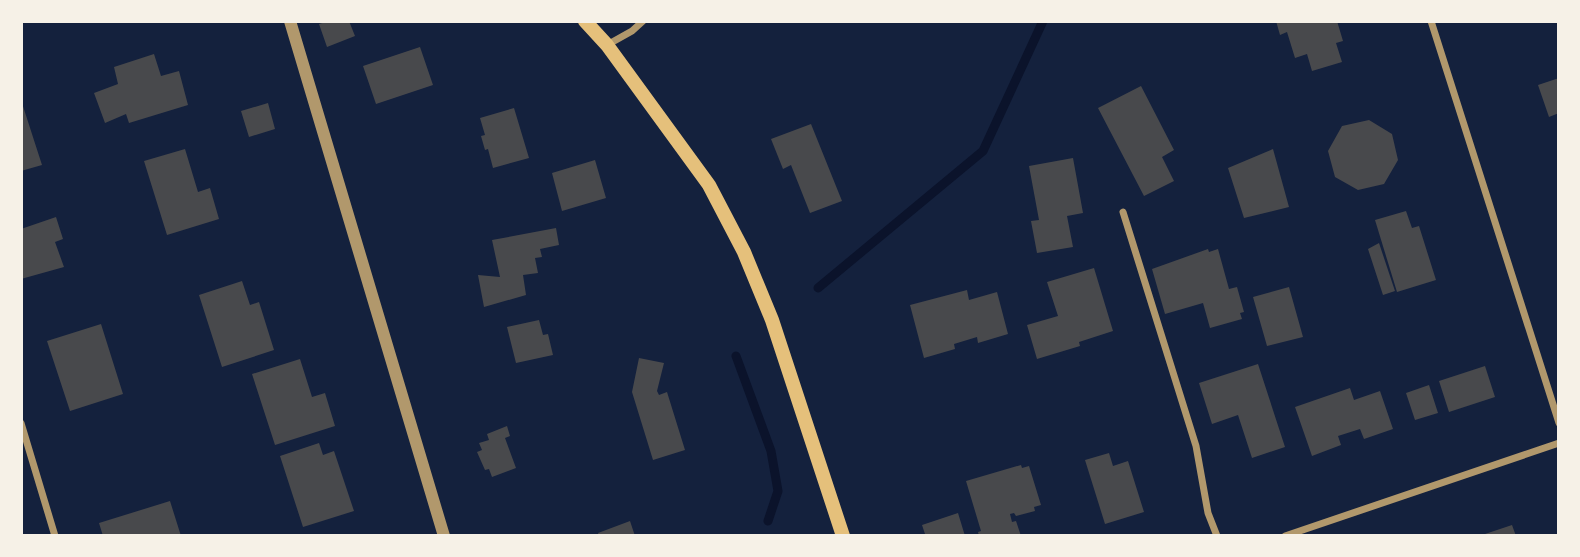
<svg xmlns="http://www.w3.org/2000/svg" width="1580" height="557" viewBox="0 0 1580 557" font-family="'Exo 2',sans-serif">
	<rect width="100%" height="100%" fill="#14213d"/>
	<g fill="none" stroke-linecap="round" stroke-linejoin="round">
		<path stroke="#0b132b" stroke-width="9" d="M818,288l165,-137 60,-130
			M736,356l35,95 7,40 -10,30"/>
	</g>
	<path fill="#48494c" d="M329,21h20l6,15 -28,11 -8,-23z
		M1276,21h61l6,20 -7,2 6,19 -30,9 -5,-17 -12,4 -8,-26 -7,3z
		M420,47l13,38 -57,19 -13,-38z
		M154,54l7,22 18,-5 9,34 -59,18 -3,-9 -21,9 -11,-30 24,-9 -4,-17z
		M1559,78v35l-10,4 -11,-32z
		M1141,86l33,64 -12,7 12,24 -30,15 -46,-88z
		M21,100l21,65 -21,6z
		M268,103l7,26 -26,8 -8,-26z
		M514,108l15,50 -36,10 -5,-19 -3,1 -4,-14 4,-1 -5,-17z
		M1369,120l23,14 6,26 -14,24 -26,6 -23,-13 -7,-26 14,-25z
		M811,124l31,77 -32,12 -19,-48 -8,4 -12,-30z
		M185,149l13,43 12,-4 9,31 -52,16 -23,-74z
		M1273,149l16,58 -45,11 -16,-50z
		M1073,158l10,55 -16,3 6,31 -36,6 -6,-32 8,-1 -10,-54z
		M595,160l11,38 -44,13 -10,-38z
		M1406,211l6,17 7,-2 17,54 -39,12 -22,-72z
		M56,217l7,22 -8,3 9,25 -43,12v-50z
		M556,228l3,17 -19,4 2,8 -7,1 3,15 -15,2 3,20 -42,12 -6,-32 22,2 -8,-37z
		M1379,243l16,48 -12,4 -15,-46z
		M1208,249l1,3 9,-3 11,40 8,-2 7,25 -4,1 2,6 -32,9 -7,-25 -38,11 -13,-45z
		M1094,268l19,63 -34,11 1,4 -43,13 -10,-34 31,-9 -11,-34z
		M242,281l8,24 9,-3 15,48 -52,17 -23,-72z
		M1289,287l14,50 -36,9 -14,-49z
		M967,290l2,10 28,-8 11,42 -30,9 -1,-6 -23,7 1,5 -31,9 -14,-53z
		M539,320l4,15 5,-1 5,21 -37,8 -9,-36z
		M101,324l22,70 -53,17 -23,-70z
		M639,358l25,5 -7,28 2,4 8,-3 18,58 -32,10 -21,-68z
		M300,359l12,38 13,-4 10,33 -60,19 -23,-71z
		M1258,364l27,83 -33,11 -14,-43 -26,9 -13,-41z
		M1485,366l10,31 -46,15 -10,-31z
		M1429,385l9,28 -23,7 -9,-27z
		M1350,388l4,12 26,-9 13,38 -29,10 -4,-10 -22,7 3,9 -29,11 -17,-49z
		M507,426l3,10 -5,2 11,30 -24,9 -3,-8 -4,1 -8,-18 5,-2 -3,-7 10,-3 -2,-6z
		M319,443l4,12 11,-4 20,60 -51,16 -23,-71z
		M1109,453l4,13 15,-5 16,51 -39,12 -20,-64z
		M1021,465l1,3 7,-2 12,39 -7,2 1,4 -19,5 -2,-3 -4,1 2,8 4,-1 5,15h-42l-1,-4 3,-1 -15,-50z
		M170,501l11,35h-78l-4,-13z
		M958,513l7,23h-45l5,-2 -3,-9z
		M630,521l5,15h-36l-1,-3z
		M1512,525l4,11h-37z"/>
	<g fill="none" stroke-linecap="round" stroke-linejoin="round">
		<path stroke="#b1986c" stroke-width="7" d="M1431,21l128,402
			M607,45l25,-14 11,-10
			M1123,212l73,234 12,67 9,23
			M21,423l34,113
			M1285,536l274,-93"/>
		<path stroke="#b1986c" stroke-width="12" d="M290,21l154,515"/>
		<path stroke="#e5c07b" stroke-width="14" d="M585,21l22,24 102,140 35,67 28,68 71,216"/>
	</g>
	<rect width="1580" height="557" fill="none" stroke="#f6f1e7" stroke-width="46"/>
</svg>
